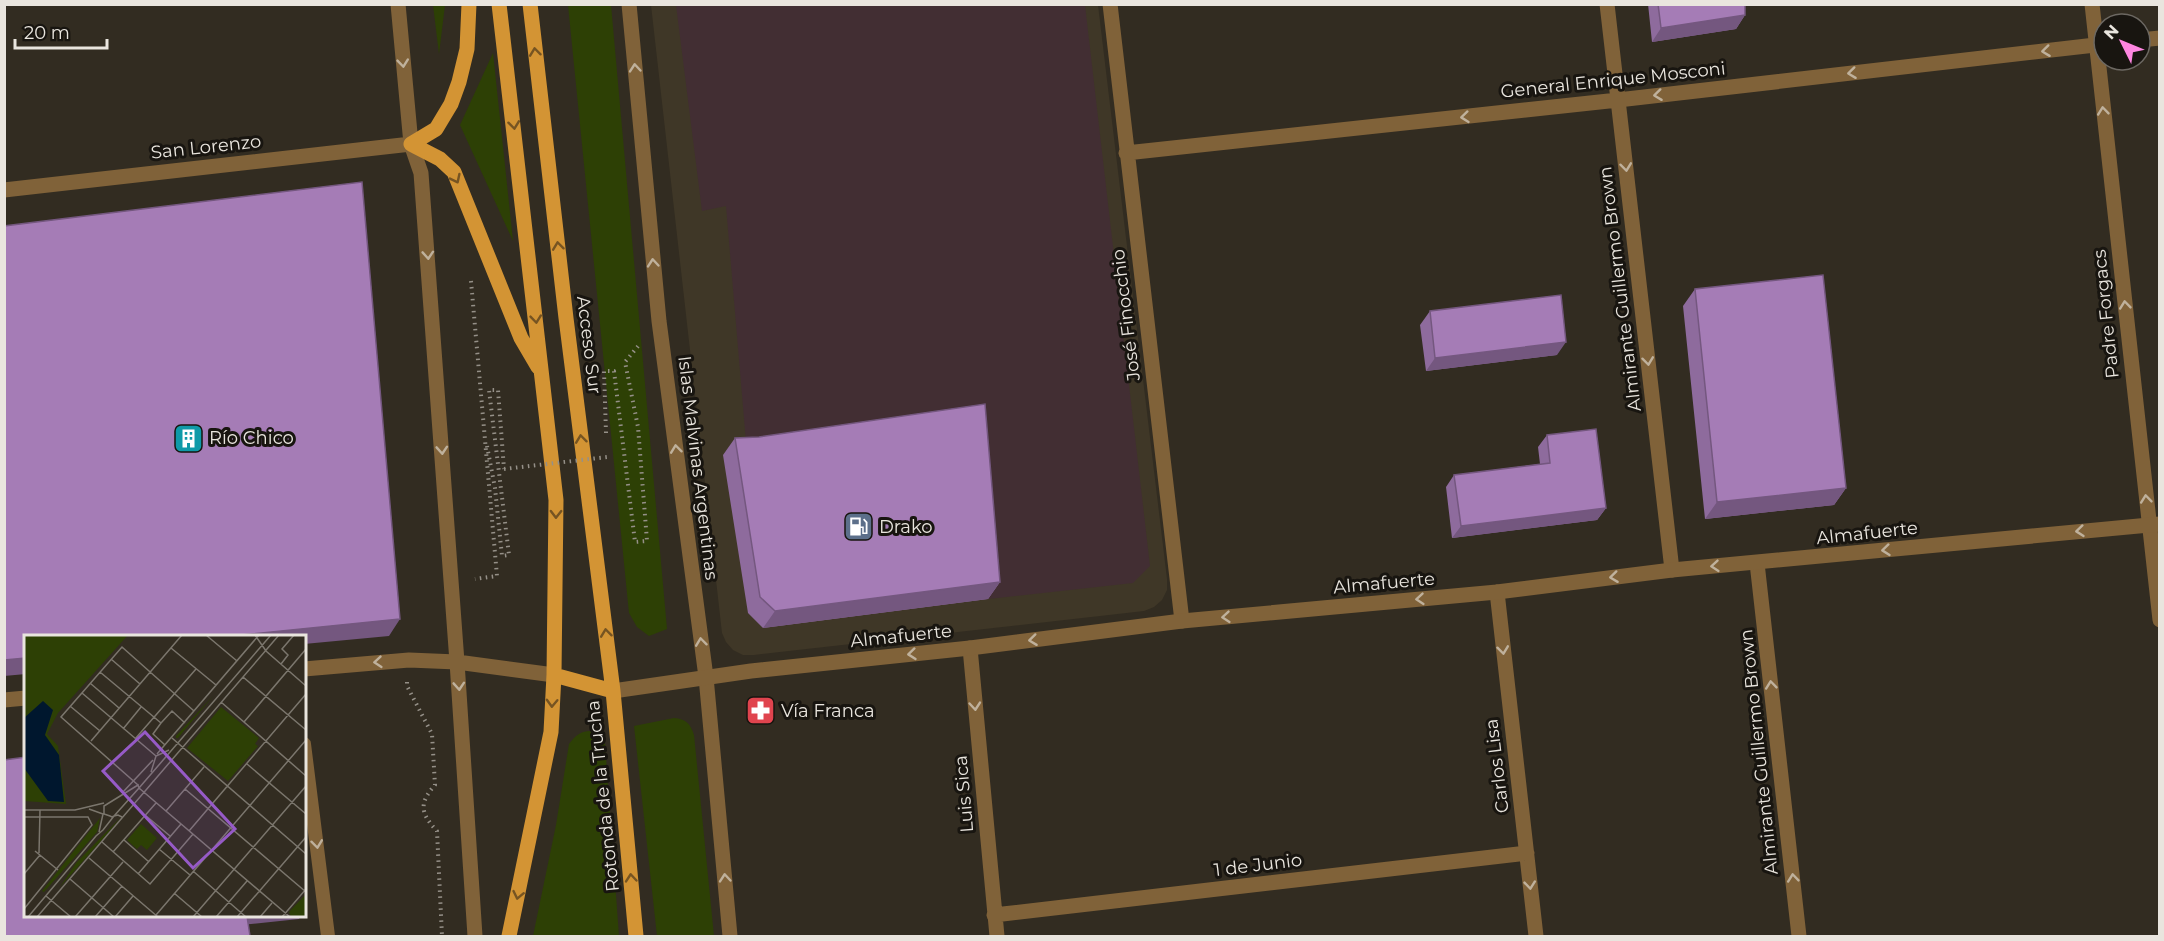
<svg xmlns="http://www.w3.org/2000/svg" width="2164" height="941" viewBox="0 0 2164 941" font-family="Montserrat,sans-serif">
	<rect width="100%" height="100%" fill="#322c21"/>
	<path fill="#3f3727" d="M651,5h447l69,574v11l-5,10 -8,7 -10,4 -390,44h-11l-10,-5 -7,-8 -4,-9z"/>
	<path fill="#422e33" d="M676,5h409l65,561 -17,17 -145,16 -15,-178 -226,33 -21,-248 -24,5z"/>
	<path fill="#2d4005" d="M433,5h12l-6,49z
		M568,5h43l56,624 -18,7 -12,-9 -8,-14z
		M493,53l20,188 -53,-116z
		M674,718c12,1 16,5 20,17l20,201h-57l-23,-210z
		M589,731l9,3 7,10 14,192h-86l23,-111 13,-81c6,-8 10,-12 20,-13z"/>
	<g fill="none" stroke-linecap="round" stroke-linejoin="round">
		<path stroke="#959088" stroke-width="4" stroke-dasharray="1.5 4.5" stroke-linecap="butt" d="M471,281l26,295 -22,3
			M606,433l-2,-62h10l21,171 12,-1 -9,-114 -13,-65 14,-17
			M487,446l8,42 7,68 7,-1 -20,-165h9l6,79
			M407,682v4l25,48 3,51c-16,18 -15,28 2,46l5,105"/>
		<path stroke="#806239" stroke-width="14" d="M304,744l24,192"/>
		<path stroke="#806239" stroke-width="15" d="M398,4l13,140 10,29 36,489 18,274
			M629,4l30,317 47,356 24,259
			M1110,4l72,617
			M1607,4l65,566
			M2092,4l68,616
			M2140,40l20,-2
			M1126,153l492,-53 486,-56
			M4,190l407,-46
			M1757,563l42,373
			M1497,592l39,344
			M970,648l27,288
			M304,669l105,-9 48,2 97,13
			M4,700l22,-2
			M994,915l533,-62"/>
		<path stroke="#806239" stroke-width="15" d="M613,691l138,-20 219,-23 212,-27 315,-29 175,-22 488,-46"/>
		<path stroke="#d39434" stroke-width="15" d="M499,4l57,496 -2,175
			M530,4l36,314 47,373
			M411,144l29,15 14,13 67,166 17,29
			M411,144l25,-15 15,-25 8,-22 8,-33 2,-45
			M509,936l42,-204 3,-57 59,16 23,245"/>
		<path stroke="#959088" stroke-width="4" stroke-dasharray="1.5 4.5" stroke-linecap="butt" d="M504,469l103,-12"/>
	</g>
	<path fill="#8e6b9d" d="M1648,4h97v11l-9,14 -84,13z
		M1695,289l151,199 -12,17 -129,14 -22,-213z
		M1430,311l127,44 -131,16 -6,-46z
		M1547,435l59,73 -9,12 -145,18 -6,-51 8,-12 86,-11 -2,-17z
		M735,438l265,144 -12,17 -225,29 -15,-15 -25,-158z"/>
	<path fill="#74577f" d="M1745,15l-9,14 -84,13 9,-14z
		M1566,342l-9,13 -131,16 9,-13z
		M1846,488l-12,17 -129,14 12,-17z
		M1606,508l-9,12 -145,18 9,-12z
		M1000,582l-12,17 -225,29 12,-17z
		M400,619l-11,17 -85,8v-8h-73z
		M26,658v16l-22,2v-16z
		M251,915h50l-2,4 -58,6 6,-9z"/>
	<path fill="#a57cb6" stroke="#74577f" stroke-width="1.5" d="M1658,4h87v11l-84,13z
		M362,182l38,437 -169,17h-205v22l-22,2v-434z
		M1823,275l23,213 -129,14 -22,-213z
		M1561,295l5,47 -131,16 -5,-47z
		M985,404l15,178 -225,29 -15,-14 -25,-159 24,-1z
		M1596,429l10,79 -145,18 -7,-51 96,-12 -3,-28z
		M26,757v158h225l-4,1 3,20h-246v-176z"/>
	<defs><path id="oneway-chevron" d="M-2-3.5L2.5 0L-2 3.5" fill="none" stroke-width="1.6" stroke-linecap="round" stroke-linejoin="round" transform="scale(1.5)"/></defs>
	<g stroke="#bfb19c">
		<use href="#oneway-chevron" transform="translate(2046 51) rotate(173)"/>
		<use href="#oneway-chevron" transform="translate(403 63) rotate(84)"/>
		<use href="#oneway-chevron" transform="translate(635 68) rotate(-95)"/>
		<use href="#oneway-chevron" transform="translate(1852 73) rotate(173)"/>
		<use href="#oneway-chevron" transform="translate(1658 95) rotate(173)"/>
		<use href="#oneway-chevron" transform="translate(2103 111) rotate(-96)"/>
		<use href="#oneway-chevron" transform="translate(1465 117) rotate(174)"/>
		<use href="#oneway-chevron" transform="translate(1626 167) rotate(83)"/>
		<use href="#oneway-chevron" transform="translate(428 255) rotate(86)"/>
		<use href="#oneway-chevron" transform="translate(653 263) rotate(-95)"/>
		<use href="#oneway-chevron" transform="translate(2125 305) rotate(-96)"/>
		<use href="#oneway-chevron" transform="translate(1648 361) rotate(83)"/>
		<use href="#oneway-chevron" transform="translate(676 449) rotate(-97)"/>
		<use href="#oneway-chevron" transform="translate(442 450) rotate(86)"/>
		<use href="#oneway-chevron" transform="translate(2146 499) rotate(-96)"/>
		<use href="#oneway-chevron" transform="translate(2080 531) rotate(174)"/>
		<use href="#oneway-chevron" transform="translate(1886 550) rotate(174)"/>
		<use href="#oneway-chevron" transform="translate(1715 566) rotate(175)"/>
		<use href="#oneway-chevron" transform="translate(1614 577) rotate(173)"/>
		<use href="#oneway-chevron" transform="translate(1420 599) rotate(175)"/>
		<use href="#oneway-chevron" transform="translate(1226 617) rotate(175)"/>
		<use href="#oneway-chevron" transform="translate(1033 640) rotate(173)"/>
		<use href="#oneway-chevron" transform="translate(701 642) rotate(-97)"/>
		<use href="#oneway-chevron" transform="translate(1503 650) rotate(83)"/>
		<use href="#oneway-chevron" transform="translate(912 654) rotate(174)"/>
		<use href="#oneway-chevron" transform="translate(378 662) rotate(175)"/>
		<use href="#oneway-chevron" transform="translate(1771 685) rotate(-96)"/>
		<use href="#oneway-chevron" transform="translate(459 686) rotate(86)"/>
		<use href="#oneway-chevron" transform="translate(975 706) rotate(85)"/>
		<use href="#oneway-chevron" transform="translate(317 844) rotate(83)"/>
		<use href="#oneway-chevron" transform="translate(725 878) rotate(-95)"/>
		<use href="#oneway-chevron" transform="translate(1793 878) rotate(-96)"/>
		<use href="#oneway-chevron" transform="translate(1530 885) rotate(84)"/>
	</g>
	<g stroke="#765422">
		<use href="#oneway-chevron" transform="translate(535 52) rotate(-97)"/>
		<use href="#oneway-chevron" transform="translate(514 125) rotate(83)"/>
		<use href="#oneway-chevron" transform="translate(456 179) rotate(64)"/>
		<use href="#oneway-chevron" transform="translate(558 246) rotate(-97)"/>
		<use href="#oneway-chevron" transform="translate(536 319) rotate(84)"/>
		<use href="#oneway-chevron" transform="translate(581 439) rotate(-97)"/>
		<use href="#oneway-chevron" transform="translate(556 514) rotate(91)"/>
		<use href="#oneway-chevron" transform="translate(606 633) rotate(-97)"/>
		<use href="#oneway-chevron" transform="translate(552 703) rotate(92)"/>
		<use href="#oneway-chevron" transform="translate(631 878) rotate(-95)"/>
		<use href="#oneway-chevron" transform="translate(518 895) rotate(102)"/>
	</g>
	<defs>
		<symbol id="building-square" viewBox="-11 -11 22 22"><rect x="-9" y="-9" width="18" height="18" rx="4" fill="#0f9aa8" stroke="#181510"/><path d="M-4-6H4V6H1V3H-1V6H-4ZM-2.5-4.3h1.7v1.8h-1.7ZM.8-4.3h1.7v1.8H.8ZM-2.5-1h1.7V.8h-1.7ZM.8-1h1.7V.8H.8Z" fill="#fff"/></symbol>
		<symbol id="fuel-square" viewBox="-11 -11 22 22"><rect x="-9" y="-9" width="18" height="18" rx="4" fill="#5c6f8a" stroke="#181510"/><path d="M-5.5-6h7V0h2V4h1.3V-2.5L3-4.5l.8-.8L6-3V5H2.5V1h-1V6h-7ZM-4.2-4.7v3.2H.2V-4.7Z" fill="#fff"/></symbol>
		<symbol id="pharmacy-square" viewBox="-11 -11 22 22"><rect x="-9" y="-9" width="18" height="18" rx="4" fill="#e0444e" stroke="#181510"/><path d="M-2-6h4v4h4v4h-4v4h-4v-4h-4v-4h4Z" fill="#fff"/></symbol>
	</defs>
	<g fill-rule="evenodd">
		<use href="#building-square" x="172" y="422" width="33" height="33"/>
		<use href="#fuel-square" x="842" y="510" width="33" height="33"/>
		<use href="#pharmacy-square" x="744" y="694" width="33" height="33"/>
	</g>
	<g text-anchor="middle" stroke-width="6" stroke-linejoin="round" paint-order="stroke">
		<g font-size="18" fill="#e9e5de" stroke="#181510">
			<text transform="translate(1613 80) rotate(-6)" y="6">General Enrique Mosconi</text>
			<text transform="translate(206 147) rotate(-6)" y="6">San Lorenzo</text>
			<text transform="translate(1620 289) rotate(-97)" y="6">Almirante Guillermo Brown</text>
			<text transform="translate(2106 314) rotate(-96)" y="6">Padre Forgacs</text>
			<text transform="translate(1126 315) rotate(-97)" y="6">José Finocchio</text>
			<text transform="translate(589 345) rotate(83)" y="6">Acceso Sur</text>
			<text transform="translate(698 468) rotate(83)" y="6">Islas Malvinas Argentinas</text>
			<text transform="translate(1867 533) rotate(-6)" y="6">Almafuerte</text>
			<text transform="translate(1384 583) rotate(-5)" y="6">Almafuerte</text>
			<text transform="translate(901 636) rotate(-6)" y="6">Almafuerte</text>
			<text transform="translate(1759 752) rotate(-96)" y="6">Almirante Guillermo Brown</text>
			<text transform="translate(1497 766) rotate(-97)" y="6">Carlos Lisa</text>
			<text transform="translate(964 794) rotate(-95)" y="6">Luis Sica</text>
			<text transform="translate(603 796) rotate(-96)" y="6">Rotonda de la Trucha</text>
			<text transform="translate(1258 865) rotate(-7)" y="6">1 de Junio</text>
		</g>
		<g font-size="18" fill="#e9e5de" stroke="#181510" text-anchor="start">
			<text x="209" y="444">Río Chico</text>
			<text x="879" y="533">Drako</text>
			<text x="781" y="717">Vía Franca</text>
		</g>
	</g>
	<g transform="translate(24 635)">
		<rect width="282" height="282" fill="#322c21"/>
		<path d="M0,0h104l-70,78 -11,21 11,12 8,58 -42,-3zM189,61l-35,42h-2v-2zM197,72l38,31 -4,6 3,2 -30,35 -41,-33zM97,182l-20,24 -41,46 16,-24zM76,183l-3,14 -53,60 -2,-1zM117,189l16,14 -10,12 -6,-5 -4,4 -10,-9zM282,259v23h-15l-2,-5z" fill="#2d4005"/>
		<path d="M19,66l10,9 -8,25 14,20 5,47 -16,-1 -24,-33v-50z" fill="#00172e"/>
		<path fill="none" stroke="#7b766d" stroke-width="1.5" d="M182,0l31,26M231,0l11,16 40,35M147,13l45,37M87,24l29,25M257,29l7,-9 -6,-6 12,-14M76,37l61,51M219,42l63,53M66,48l29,25M58,58l74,63M197,67l85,74M46,71l30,25M220,87l62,-73M99,94l18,-22M148,103l134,116M111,104l61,-70M67,106l91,-106M141,110l-12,-11 8,-11 11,-12 13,12M133,119l102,-119M223,129l59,50M127,137l5,-16 13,-6M114,150l-77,-68 61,-70 72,64M115,153l151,129M115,153l132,-153M161,154l121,103M99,157l30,-32M65,174l14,5 -4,18M0,175h51l29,-7M142,176l38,-44M121,180l25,21M0,182h64l4,8 -68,84M165,196l117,-137M100,205l25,22M78,207l48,42 43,-50M135,214l31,26M11,216l23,19M89,217l43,-49M15,218l1,-43M65,223l69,59M169,236l53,46M0,239l16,-19M114,239l43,-50M46,244l44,38M150,258l28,24M22,261l25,21M132,280l150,-175M4,282l68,-81 7,-6 11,-14 25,-28 -1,-3 -34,21v8l6,2 2,1 2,-1 4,-1 4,2M13,282l242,-282M51,282l48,-55M71,282l27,-31M91,282l18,-21M169,282l113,-131M192,282l31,-36M213,282l69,-80M236,282l12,-14M258,282l24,-28"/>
		<path fill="#965ac7" fill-opacity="0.15" stroke="#965ac7" stroke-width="3" d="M121,97l90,97 -42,39 -90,-97z"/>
		<rect width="282" height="282" fill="none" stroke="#e9e5de" stroke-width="3"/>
	</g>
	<rect width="2164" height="941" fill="none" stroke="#e9e5de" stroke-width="12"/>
	<g transform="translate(2122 42) rotate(313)"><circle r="28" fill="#181510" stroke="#6c6862" stroke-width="1.5"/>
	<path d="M0-4.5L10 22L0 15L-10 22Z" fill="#fe86e1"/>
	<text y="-9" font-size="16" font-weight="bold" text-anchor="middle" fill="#e9e5de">N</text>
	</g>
	<path d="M15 39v9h92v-9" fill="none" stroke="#e9e5de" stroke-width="3"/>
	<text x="24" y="39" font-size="18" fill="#e9e5de" stroke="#181510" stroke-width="4.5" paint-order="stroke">20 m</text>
</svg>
